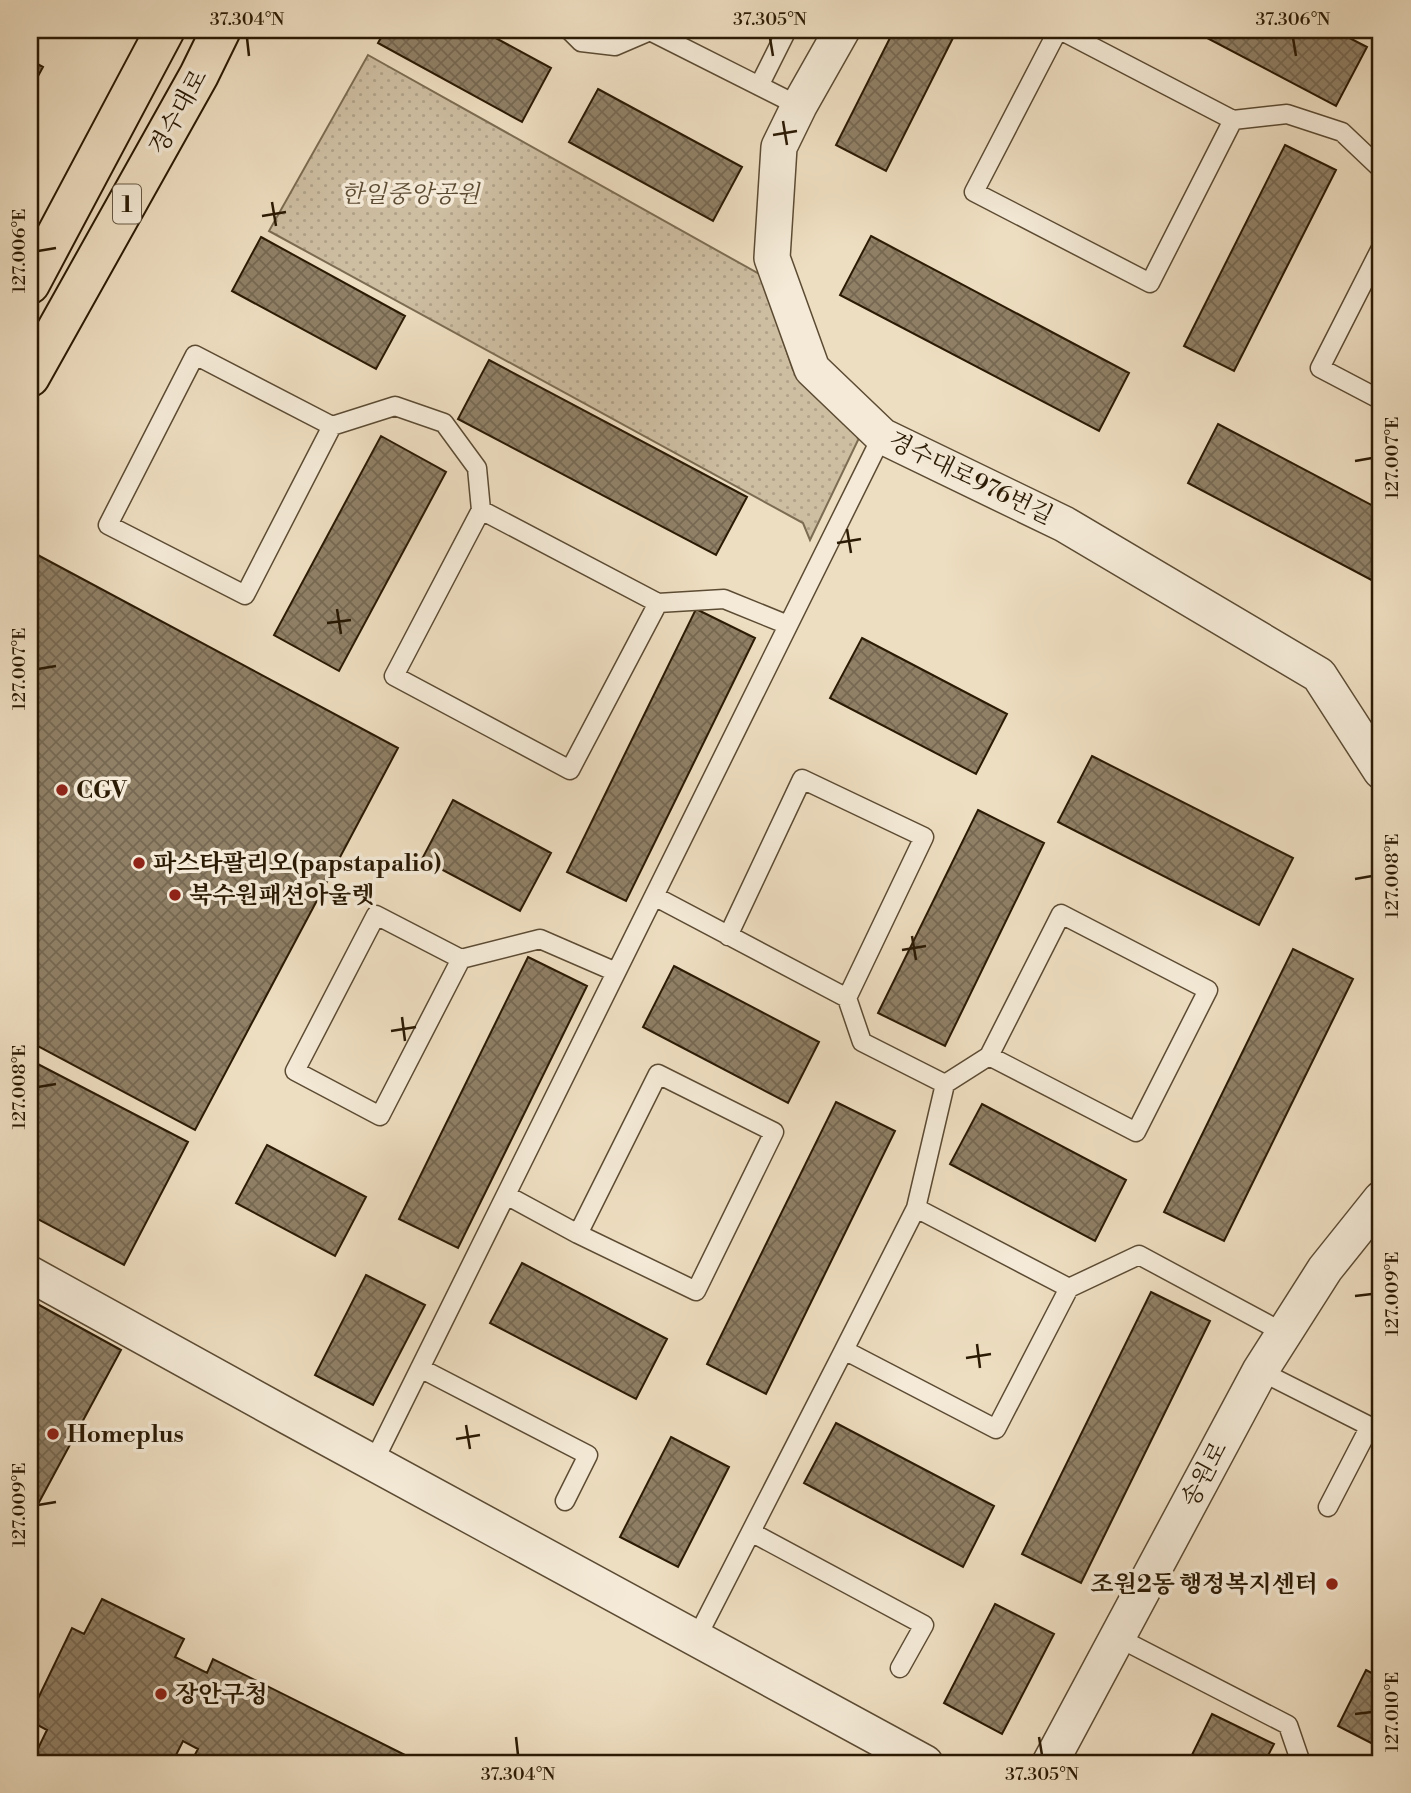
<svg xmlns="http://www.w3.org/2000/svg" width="1411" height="1793" viewBox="0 0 1411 1793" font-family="'Libre Bodoni','Noto Serif KR',serif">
	<defs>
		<pattern id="park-dots" width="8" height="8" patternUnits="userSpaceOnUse" patternTransform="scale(1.75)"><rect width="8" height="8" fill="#cdbda1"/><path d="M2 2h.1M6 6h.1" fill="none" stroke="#b0a289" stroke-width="1.8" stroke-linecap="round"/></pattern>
		<pattern id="building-cross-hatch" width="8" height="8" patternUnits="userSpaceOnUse" patternTransform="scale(1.75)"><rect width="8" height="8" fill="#908066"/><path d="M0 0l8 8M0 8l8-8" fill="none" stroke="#766852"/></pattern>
	</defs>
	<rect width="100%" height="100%" fill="#eedec1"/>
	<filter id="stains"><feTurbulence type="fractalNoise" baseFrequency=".00286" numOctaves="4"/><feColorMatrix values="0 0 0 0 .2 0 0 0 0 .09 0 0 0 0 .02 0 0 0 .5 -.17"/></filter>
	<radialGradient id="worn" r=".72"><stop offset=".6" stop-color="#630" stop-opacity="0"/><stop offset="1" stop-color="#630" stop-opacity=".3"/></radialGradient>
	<path fill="url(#park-dots)" stroke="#7c6c52" stroke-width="2" d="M368,55l393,220 32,95 67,66 -50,104 -7,-17 -534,-292z"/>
	<path fill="url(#building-cross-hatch)" stroke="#2b1a04" stroke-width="2" d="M385,30h96l70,38 -29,54 -144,-79z
		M894,30h63l-71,141 -50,-26z
		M1192,30h142l33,17 -31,59z
		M30,60l13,7 -13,24z
		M598,89l144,78 -29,54 -144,-79z
		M1285,145l51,25 -102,201 -50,-25z
		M871,236l258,137 -30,58 -259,-136z
		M261,237l144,79 -29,53 -144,-78z
		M489,360l258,137 -31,58 -258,-136z
		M1218,424l163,86v75l-193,-102z
		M381,436l65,36 -107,199 -65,-36z
		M34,553l364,195 -203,382 -165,-88v-482z
		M696,609l59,29 -129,263 -59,-29z
		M862,638l145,76 -31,60 -146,-76z
		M1092,756l201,102 -34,67 -201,-103z
		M453,800l98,53 -31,58 -98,-52z
		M978,810l66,33 -99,203 -67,-33z
		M1293,949l60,30 -129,262 -60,-29z
		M528,957l59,29 -129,262 -59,-29z
		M674,966l145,76 -31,61 -145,-76z
		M30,1060l158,82 -64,123 -94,-50z
		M836,1102l59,29 -129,263 -59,-30z
		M982,1104l144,76 -31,61 -145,-77z
		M267,1145l99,52 -31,59 -99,-53z
		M522,1263l145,76 -31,60 -146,-76z
		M366,1275l59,30 -52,100 -58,-30z
		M1151,1292l59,29 -129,262 -59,-29z
		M30,1300l91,50 -91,169z
		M836,1423l158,83 -31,61 -159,-84z
		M671,1437l58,30 -51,100 -58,-30z
		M102,1599l82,40 -9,18 32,16 6,-14 208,104h-226l-4,-1 7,-13 -15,-8 -11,22h-141l16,-33 -17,-9v-6l42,-87 12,6z
		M995,1604l59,30 -52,100 -58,-31z
		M1366,1670l15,8v70l-43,-22z
		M1212,1714l62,30 -10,19h-76z"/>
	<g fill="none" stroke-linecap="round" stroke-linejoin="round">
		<defs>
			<path id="lane" d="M569,30l12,12 34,4 35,-15
				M651,30l-1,1 149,75
				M1058,30l-84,162 176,91 83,-163 -173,-90
				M759,86l28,-56
				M1233,120l54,-6 55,18 39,37
				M1381,248l-61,120 61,32
				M332,426l-137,-71 -87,170 137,70 87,-169 63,-20 49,17 33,45 4,42
				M658,603l-88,167 -176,-94 87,-166 177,93 66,-4 64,26
				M654,896l193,102 15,44 83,42 44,-28 147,76 72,-142 -147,-76 -72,142
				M728,936l74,-157 122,58 -77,161
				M461,959l-81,157 -85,-45 81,-156 85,44 79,-20 76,33
				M506,1195l72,39 118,57 78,-159 -116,-58 -80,160
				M916,1208l29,-124
				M1069,1288l-153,-80 -72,142 152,79 73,-141 70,-33 145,78
				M420,1368l168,87 -23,46
				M1260,1371l121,61
				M373,1463l509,-1027
				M1328,1507l42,-81
				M751,1532l173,93 -24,43
				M1117,1637l171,88 13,38
				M696,1639l148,-289"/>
			<path id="street" d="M842,30l-43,76 -20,41 -7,111 40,111 70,67 182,88 255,151 62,96
				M30,1274l259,143 636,346
				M1050,1763l210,-392 65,-102 56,-70"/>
			<path id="primary" d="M30,284l135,-254
				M30,377l169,-302 22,-45"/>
		</defs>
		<use href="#lane" stroke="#5c4b33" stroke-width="21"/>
		<use href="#street" stroke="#5c4b33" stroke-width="38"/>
		<use href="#primary" stroke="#2b1a04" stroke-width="42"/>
		<use href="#lane" stroke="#f4ead7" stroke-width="18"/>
		<use href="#street" stroke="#f4ead7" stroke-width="35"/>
		<use href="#primary" stroke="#eedec1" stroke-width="38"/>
	</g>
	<path fill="none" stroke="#2b1a04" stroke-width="2.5" d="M247,38l2,18M770,38l3,18M1293,38l3,18M783,121l4,24M773,135l24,-4M272,202l4,24M262,216l24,-4M38,251l18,-3M1355,461l17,-3M847,529l4,24M837,543l24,-4M337,609l4,25M327,623l24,-3M38,669l18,-3M1355,879l17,-3M912,936l4,24M902,950l24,-4M402,1017l3,24M391,1031l25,-4M38,1087l18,-3M1355,1296l17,-2M977,1344l3,24M966,1358l25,-4M466,1425l4,24M456,1439l24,-4M38,1505l18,-3M1355,1714l17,-2M516,1737l2,18M1039,1737l3,18"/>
	<g fill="#8f2418" stroke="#f4ead7" stroke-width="2.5">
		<circle cx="62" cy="790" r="7"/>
		<circle cx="139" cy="863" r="7"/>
		<circle cx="175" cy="895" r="7"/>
		<circle cx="53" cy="1434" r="7"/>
		<circle cx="1332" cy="1584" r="7"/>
		<circle cx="161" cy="1694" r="7"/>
	</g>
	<g text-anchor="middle" stroke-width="7" stroke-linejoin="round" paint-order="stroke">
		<rect fill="#f4ead7" stroke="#675843" stroke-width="2" x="113" y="184.5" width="28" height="39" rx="5"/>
		<g font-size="23" font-weight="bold" fill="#2b1a04">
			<text x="127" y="212">1</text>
		</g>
		<g font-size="24" fill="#2b1a04" stroke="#f4ead7">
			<text transform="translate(178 112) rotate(-61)" y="8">경수대로</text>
			<text transform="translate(971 478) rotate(26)" y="8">경수대로976번길</text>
			<text transform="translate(1204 1474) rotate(-62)" y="8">송원로</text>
		</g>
		<g font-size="24" font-style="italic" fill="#5c4b33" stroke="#f4ead7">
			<text x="410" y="202">한일중앙공원</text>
		</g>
		<g font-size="24" font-weight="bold" fill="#2b1a04" stroke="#f4ead7" text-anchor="start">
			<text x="76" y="798">CGV</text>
			<text x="153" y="871">파스타팔리오(papstapalio)</text>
			<text x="189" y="903">북수원패션아울렛</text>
			<text x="67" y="1442">Homeplus</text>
			<text x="1318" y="1592" text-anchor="end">조원2동 행정복지센터</text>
			<text x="175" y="1702">장안구청</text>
		</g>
	</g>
	<rect width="1411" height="1793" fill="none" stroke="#eedec1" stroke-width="77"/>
	<rect x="38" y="38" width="1334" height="1717" fill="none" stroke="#2b1a04" stroke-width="2.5"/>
	<g font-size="18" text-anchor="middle" fill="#2b1a04">
		<text x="247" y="25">37.304°N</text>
		<text x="770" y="25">37.305°N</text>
		<text x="1293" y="25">37.306°N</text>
		<text transform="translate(19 251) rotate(-90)" y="6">127.006°E</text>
		<text transform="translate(1392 458) rotate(-90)" y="6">127.007°E</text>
		<text transform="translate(19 669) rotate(-90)" y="6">127.007°E</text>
		<text transform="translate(1392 876) rotate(-90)" y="6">127.008°E</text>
		<text transform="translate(19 1087) rotate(-90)" y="6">127.008°E</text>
		<text transform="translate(1392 1294) rotate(-90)" y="6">127.009°E</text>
		<text transform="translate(19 1505) rotate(-90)" y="6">127.009°E</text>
		<text transform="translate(1392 1712) rotate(-90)" y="6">127.010°E</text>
		<text x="518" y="1780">37.304°N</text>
		<text x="1042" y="1780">37.305°N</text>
	</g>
	<rect width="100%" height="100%" filter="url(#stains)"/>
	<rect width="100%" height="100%" fill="url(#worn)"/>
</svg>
